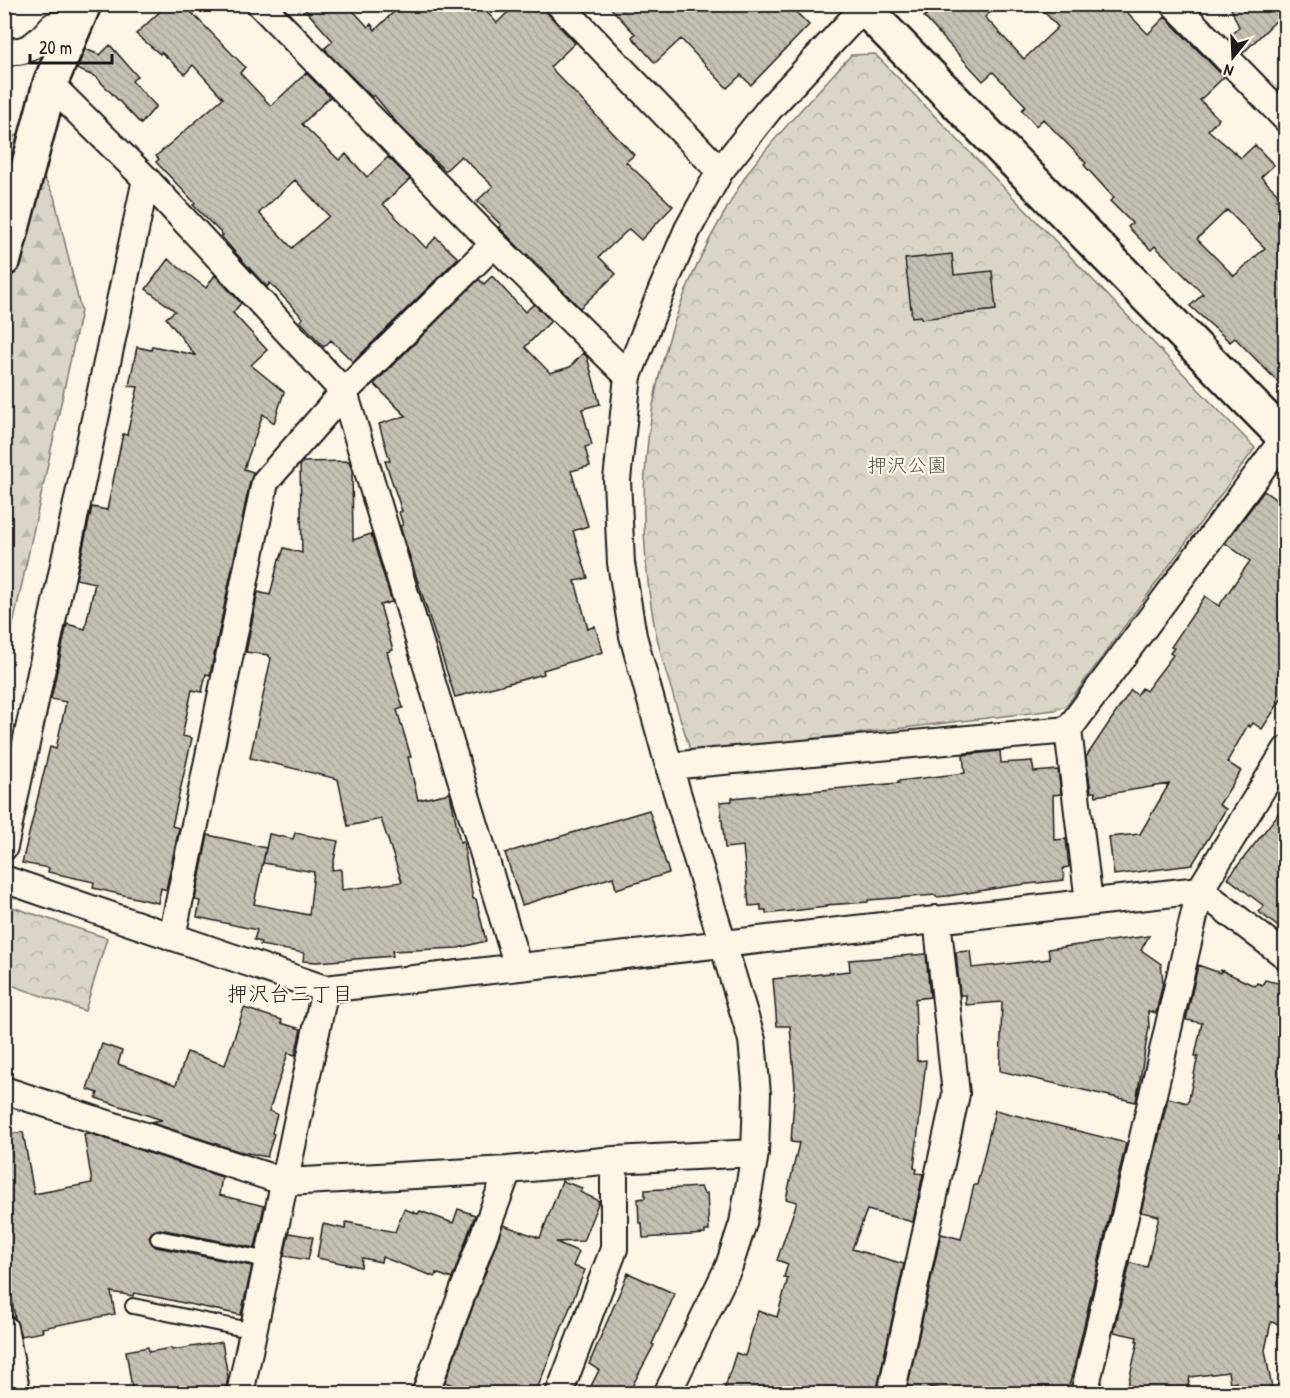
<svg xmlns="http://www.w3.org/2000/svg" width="1290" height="1398" viewBox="0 0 1290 1398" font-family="'Patrick Hand','Klee One',sans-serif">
	<defs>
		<pattern id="forest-firs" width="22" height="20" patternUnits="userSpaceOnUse" patternTransform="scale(1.5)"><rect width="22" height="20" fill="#dbd5c8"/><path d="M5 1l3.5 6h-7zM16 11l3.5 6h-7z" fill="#bbb6ab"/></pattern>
		<pattern id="park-crowns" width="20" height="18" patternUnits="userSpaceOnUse" patternTransform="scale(1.5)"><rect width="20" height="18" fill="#dbd5c8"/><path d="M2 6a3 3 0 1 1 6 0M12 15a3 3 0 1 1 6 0" fill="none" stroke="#bbb6ab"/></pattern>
		<pattern id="building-back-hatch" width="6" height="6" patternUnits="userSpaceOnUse" patternTransform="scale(1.5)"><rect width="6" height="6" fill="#c4c0b3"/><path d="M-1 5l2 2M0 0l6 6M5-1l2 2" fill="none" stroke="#a8a499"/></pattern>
	</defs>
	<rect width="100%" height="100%" fill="#fcf5e5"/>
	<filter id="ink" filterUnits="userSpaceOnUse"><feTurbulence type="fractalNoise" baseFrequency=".0167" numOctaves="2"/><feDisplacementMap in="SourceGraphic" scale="12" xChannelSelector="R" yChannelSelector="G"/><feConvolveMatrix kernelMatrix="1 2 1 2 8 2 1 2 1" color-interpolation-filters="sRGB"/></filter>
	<g filter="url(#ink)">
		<path fill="url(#forest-firs)" stroke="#7c7872" stroke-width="1.5" d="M20,134l34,62 27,115 -76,351 -1,-521z"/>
		<path fill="url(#park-crowns)" stroke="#7c7872" stroke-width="1.5" d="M875,54l380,394 -188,257 -12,5 -364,43c-13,-44 -30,-90 -38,-135 -24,-142 -1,-284 73,-408 8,-14 16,-30 26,-43 30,-39 66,-75 99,-112z
			M12,907l95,31 -22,73 -80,-28v-43z"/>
		<path fill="url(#building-back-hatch)" stroke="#1c1c1c" stroke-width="1.5" fill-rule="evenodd" d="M168,4h15l62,63 -5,6 31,33 35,-33 24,24 -28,27 37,36 7,-6 21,23 21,-20 22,22 -27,25 43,44 10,-11 22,21 -105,104 -22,-22 -7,7 -24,-26 3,-3 -33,-35 -3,4 -6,-6 -28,-31 -12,-14 2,-1 -30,-30 2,-2 -39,-41 3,-3 -3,-3 67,-58 -30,-33 -8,9 -24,-22 -1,2 -24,-20zM295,180l34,36 -37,32 -33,-35z
			M300,4h47l21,23 3,-3 4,6 27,-26h77l18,19 19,-19h23l36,39 -25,24 84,88 -8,7 47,44 -32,34 -12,-11 -30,28 17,17 -36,34 -53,-54 -1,1 -27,-28 2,-2 -24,-24 16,-15 -32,-30 -16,15 -48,-48 -23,-28 -2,2 -44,-44 -3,-5 8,-7z
			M607,4h181l21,21 -58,60 -10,-10 -14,13 -46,-49 -26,24 -23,-26 3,-3z
			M938,4h62l-15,13 39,42 34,-32 -21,-23h82l29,30 17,-17 56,57 3,3 -24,23 19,19 -11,11 33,28 14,-13 19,20 -13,12 19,19 -4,4 10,7v183l-51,-52 -5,4 -40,-36 13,-12 -48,-48 -4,4 -23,-23 4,-4 -22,-22 4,-3 -30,-33 2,-2 -43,-44 -7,7 -14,-16 4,-4 -33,-34 -10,9 -59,-64zM1227,210l38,38 -31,28 -37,-37z
			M1229,4h57v7l-43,42 -15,-15 11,-11z
			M110,45l27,31 -5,5 24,25 -15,18 -45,-47 -19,-8 8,-20 15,6z
			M952,254l2,21 38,-4 4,39 -75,9v-3l-9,1 -7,-58z
			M168,259l38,29 9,-13 26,28 -8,10 34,37 -16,15 33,27 -10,31 -11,-9 -19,55 9,3 -4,14 -39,189 -4,-1 -4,18 -10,-2 -10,46 10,2 -20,88 7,2 -13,62 -5,-2 -3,15 -65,-15 1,-6 -46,-10 1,-4 -27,-5 28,-116 6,2 10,-47 -15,-3 16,-75 18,5 10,-46 -19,-4 16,-72 15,3 16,-76 4,1 11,-48 -9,-1 8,-39 14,3 1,-4 43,9 -29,-37 9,-7 -29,-22z
			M492,276l33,36 9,-8 17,17 -26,26 25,26 20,-6 13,-14 4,4 13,47 -18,5 10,36 -7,2 5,19 -19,5 17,55 -15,5 15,47 -13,3 13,48 7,-3 8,26 -60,18 1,4 -89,23 -55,-171 3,-1 -4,-13 3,-1 -17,-50h5l-11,-37 27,-8 -32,-32 105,-105 5,5z
			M349,461l3,9 1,70 18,-6 21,68 -12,3 13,45 -6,2 16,56 -6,2 14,47h-3l10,43 32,-7 10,49 3,-1 10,58h3l10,42 -28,7 -66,3 1,5 -76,6 -14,-1 1,-8 -44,-8 1,-3 -7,-2 3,-10 -60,-13 3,-16 -5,-1 13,-65 58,13 -12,56 55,11 5,-43 -51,-9 6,-29 24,5 2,-6 43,8 -6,29 9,-1 1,21 60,-8 -21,-63 -33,7 -10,-47 -88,-21 21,-100 -2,-1v-2l-23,-3 12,-60 12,3 9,-36 1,1 4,-12 18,5 -2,-89 3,-2z
			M1264,491l22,16v185l-24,37 -9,-6 -3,4 -2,-2 -21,37 14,9 -22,34 7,4 -34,56 -78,10 -5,-38 31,-3 29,-50 -73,12 -1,-4h-4l-5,-35 45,-67 6,5 5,-7 4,3 27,-36 -3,-2 4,-5 -3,-1 34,-51 14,10 31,-45 -25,-18z
			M1000,751l1,12 31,-2 2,11 24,-2 3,24 -8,1 1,45 12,-1 3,28 -6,1 1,12 -54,6 -62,10 -12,1v-2l-68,5v2l-42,3v2l-60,7v-4h-5v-5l-12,1 -6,-60 -18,2 -5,-46 12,-1v-3l167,-15 -1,-2 67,-8 -2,-18z
			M1286,804v129l-27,-21 5,-6 -36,-28z
			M649,810l20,63 -53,16 -3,-12 -91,28 -17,-52z
			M1149,936l-8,14 20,14 2,18 -7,31 -8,-2 1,16 -13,75 -136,-31 2,-69 -36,3v-10h-6l-4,-43 14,-1 2,17 78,-9 -2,-10z
			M926,954l4,43 -15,2 2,62 9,-1 -12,108 3,1 -1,4 7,1 -10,48 -46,-12 -15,39 52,15 -28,130h-153l13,-41 9,3 13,-45 19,6 11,-39 -4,-1 4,-13 -11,-4 20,-58 -11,-3 13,-56 -8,-1 4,-56 -5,-60h-13l-4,-47 77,-8 -1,-11z
			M1198,965l22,8 1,-3 34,16 2,-3 5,2 3,-5 21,5v341l-15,-4 -6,28 8,44h-35l-2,-12 -6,1 -2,-11 -38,5 -4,17h-60l12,-53h-2l1,-4 -23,-5 16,-69 17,4 12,-51 -18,-4 27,-114 20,5 10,-47h-3l7,-33 -16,-3z
			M244,1008l38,12 -1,3 20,6 -6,26 -7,-2 -19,58 8,3 -5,19 2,1 -7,23 -29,-6 -89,-29 13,-2 -66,-22 2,-5 -11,-4 15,-45 20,7 -4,13 58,21 11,-33 38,13z
			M995,1110l131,33 -49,213 -10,38h-106l-31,-7 -1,7h-23l35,-160 20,5 13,-54h3z
			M23,1132l11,62 58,-11 -8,-49 4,-1 134,44 -3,18 45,11 -9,42 -95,-19 -8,3 -3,5 3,7 4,3 96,19 -11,49 -85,-18 -22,-4 -1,3 -22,-4 4,22 -73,14 1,4 -22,4 -6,-18 -11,-63v-120z
			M562,1181l20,7 -2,4 19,9 -16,40 -27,1 23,10 -6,14 12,4 -50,124h-59l-31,-12 58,-157 37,13z
			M701,1187l3,7 3,-1 2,38h-4v3l-62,4 -1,-15h-3l-1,-24 7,-1v-8z
			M404,1209l14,5 2,-3 33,12 5,-14 17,6 -23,64 -16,-6 -1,4 -53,-20 -1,5 -19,-4 -1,9 -44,-9 6,-34 22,5 1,-7 49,10z
			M289,1233l24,4 -5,23 -24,-4z
			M628,1273l47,21 -23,50 2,1 -26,49h-41l12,-24 -10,-6z
			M222,1342l6,35 -3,17h-92l-7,-43 22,-4 1,5 22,-4 1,2z"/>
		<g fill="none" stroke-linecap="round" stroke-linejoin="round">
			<defs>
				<path id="lane" d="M158,1238l110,22
					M133,1306l121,25"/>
				<path id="street" d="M260,4l234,240 134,132
					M559,4l161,167
					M1174,4l112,115
					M4,54c8,-4 11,-2 19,-4 13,-3 21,-15 30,-24l22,-3
					M50,84l96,95 198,213 174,575
					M669,766l399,-36
					M4,847l142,-668
					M4,879l321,110 875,-99 86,66
					M1089,902l-21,-172 218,-294
					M172,937l93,-455 79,-90 150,-148
					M4,1090l281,92 223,-12 106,-10 141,-7
					M4,1328l13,66
					M240,1394l85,-405
					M425,1394l83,-224
					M559,1394l55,-145v-89
					M667,1394l62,-128 14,-43 12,-70 2,-59 -5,-54 -83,-274 -36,-130 -12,-73 -4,-83 11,-104 33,-84 27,-63 32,-58 50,-63 97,-104
					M891,1394l65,-300 -19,-175
					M1084,1394l116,-504 86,-140"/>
				<path id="secondary" d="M860,4l426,435
					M4,259l46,-175 34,-80"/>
			</defs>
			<use href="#lane" stroke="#1c1c1c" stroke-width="18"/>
			<use href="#street" stroke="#1c1c1c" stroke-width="30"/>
			<use href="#secondary" stroke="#1c1c1c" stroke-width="38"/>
			<use href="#lane" stroke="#fcf5e5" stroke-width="14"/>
			<use href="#street" stroke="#fcf5e5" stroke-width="26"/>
			<use href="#secondary" stroke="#fcf5e5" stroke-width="33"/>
		</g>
	</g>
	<g text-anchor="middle" stroke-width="4.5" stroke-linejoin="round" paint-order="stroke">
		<g font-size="20" fill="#555450" stroke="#fcf5e5">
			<text x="907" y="472">押沢公園</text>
		</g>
		<g font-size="21" fill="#1c1c1c" stroke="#fcf5e5">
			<text x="290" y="1001">押沢台三丁目</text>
		</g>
	</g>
	<rect width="1290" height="1398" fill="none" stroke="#fcf5e5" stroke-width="24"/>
	<rect x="12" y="12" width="1266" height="1374" fill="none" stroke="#1c1c1c" stroke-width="2" filter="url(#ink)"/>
	<g transform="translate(1233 57) rotate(198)" stroke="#fcf5e5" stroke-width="4.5" paint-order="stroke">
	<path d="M0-4.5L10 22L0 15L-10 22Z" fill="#1c1c1c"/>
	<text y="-9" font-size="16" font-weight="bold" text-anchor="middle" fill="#1c1c1c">N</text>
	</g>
	<path d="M30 54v9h82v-9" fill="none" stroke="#1c1c1c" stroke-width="3"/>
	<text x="39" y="54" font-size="18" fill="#1c1c1c" stroke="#fcf5e5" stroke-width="4.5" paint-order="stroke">20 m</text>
</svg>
